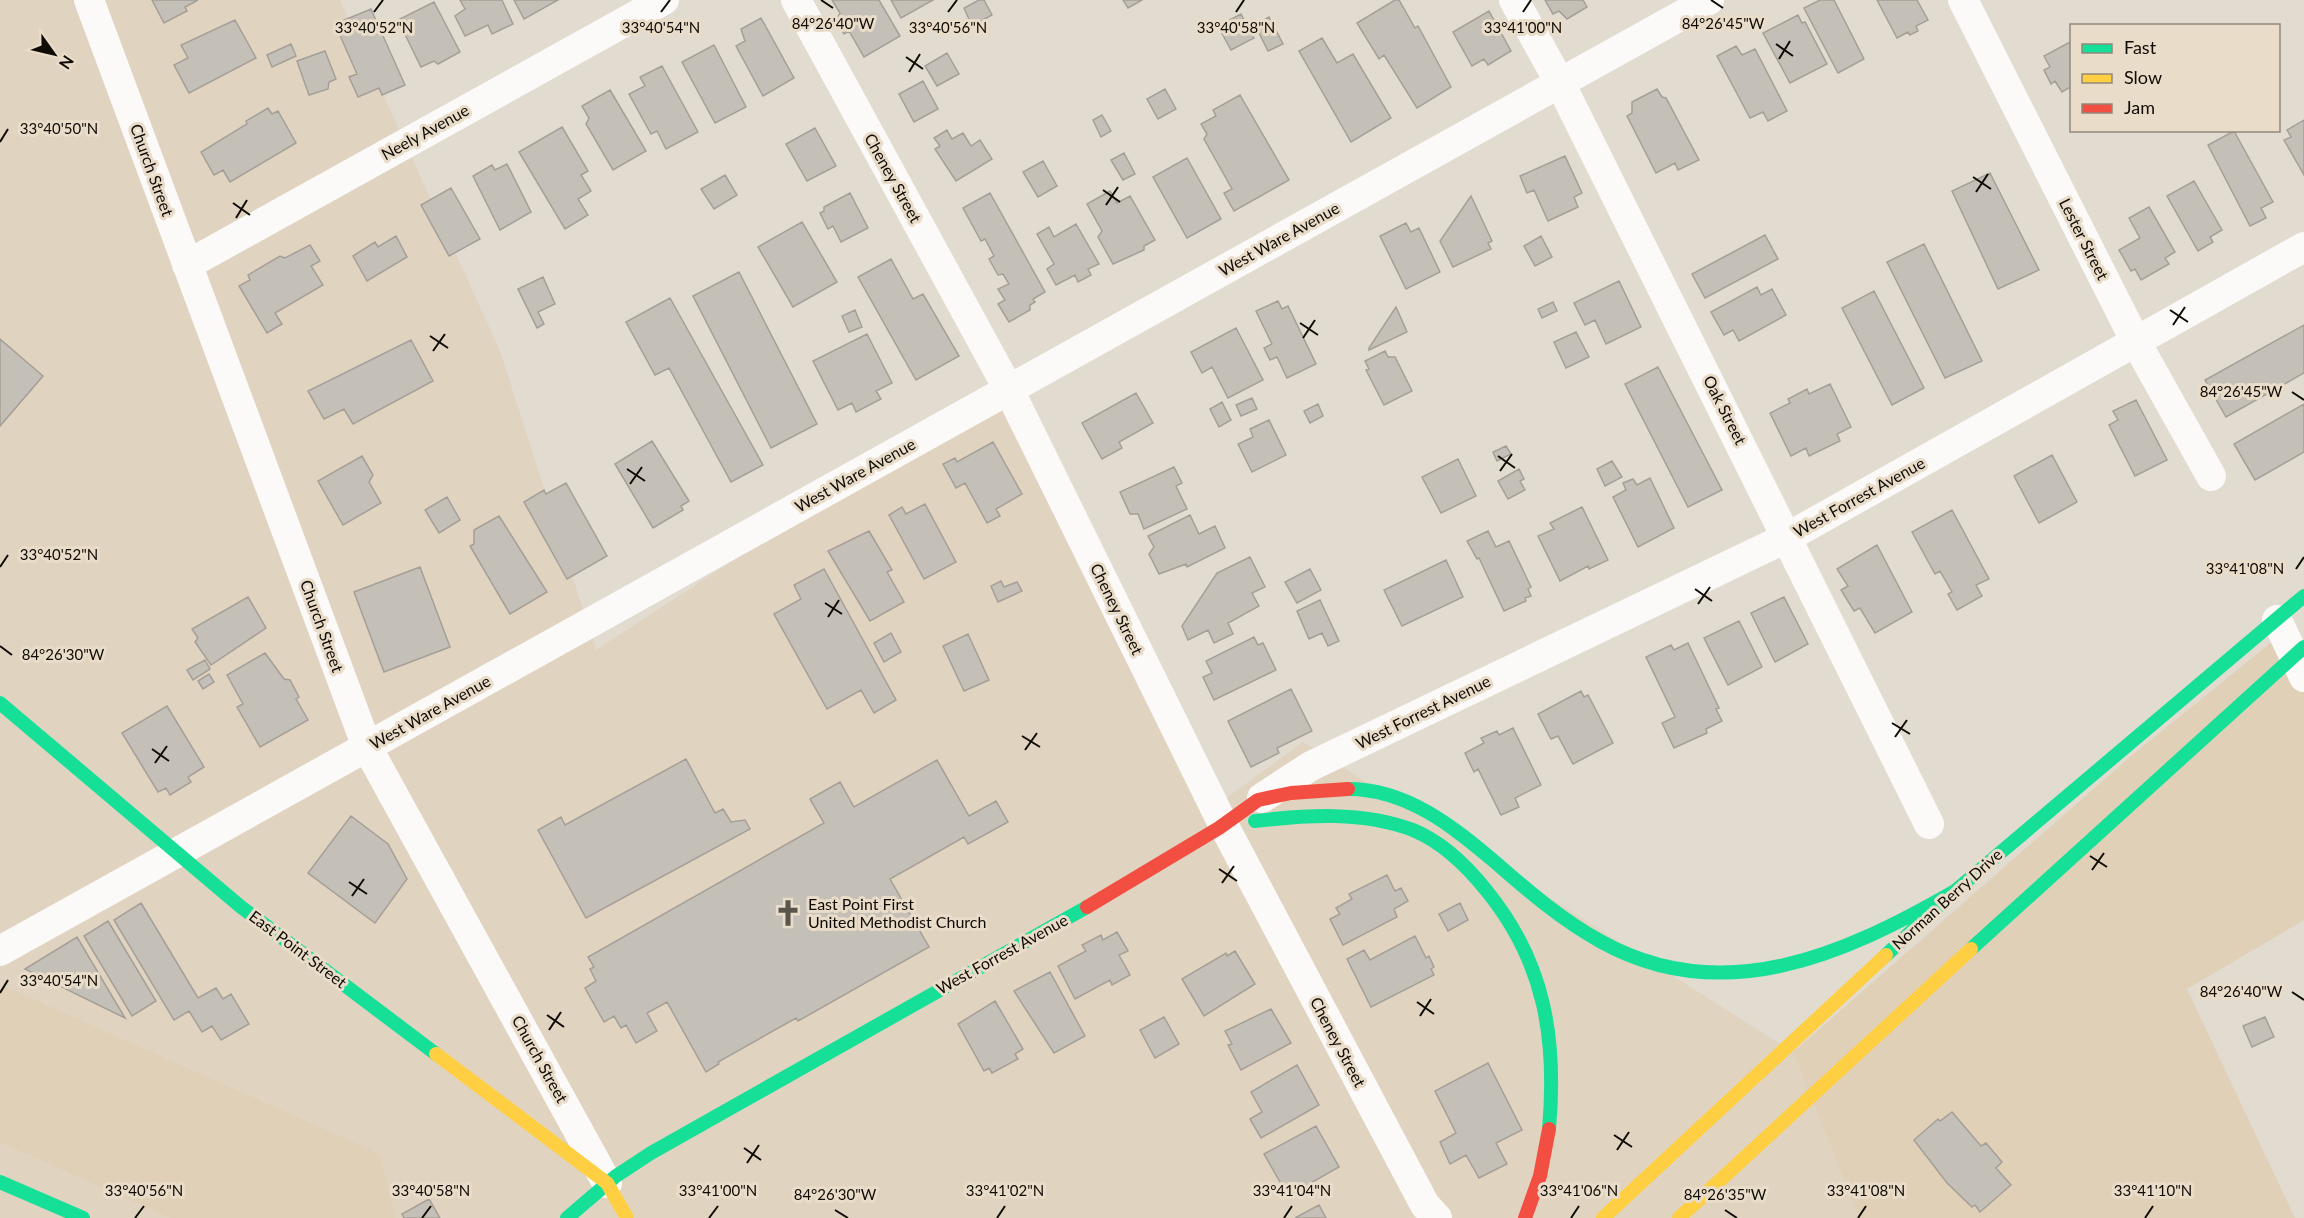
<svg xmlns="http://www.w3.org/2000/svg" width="2304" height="1218" viewBox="0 0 2304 1218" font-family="Lato,sans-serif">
	<rect width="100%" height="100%" fill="#e2dbd0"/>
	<path fill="#e0d3c0" d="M0,0h340l160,351 96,299 407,-266 200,431 100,-73 490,310 66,166h-1859z"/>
	<path fill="#e0d0b8" d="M2284,632l20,37v251l-117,69 108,229h-436l-66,-166 338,-296z
		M6,987l374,167 15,64h-224l-171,-76v-151z"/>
	<path fill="#c5c0b7" stroke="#a59f97" stroke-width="1.5" d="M152,0h46l-13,7 2,4 -23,12z
		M460,0h42l11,24 -21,10 -4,-9 -23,11 -10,-20 10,-7z
		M514,0h44l-34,19z
		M832,0h47l21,36 -36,21 -15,-26 -5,3 -8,-14 4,-7z
		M891,0h42l-32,18z
		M979,0h5l8,15 -20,11 -8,-18z
		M1123,0h19l-14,8z
		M1395,0h4l16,28 3,-2 33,61 -34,21 -33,-53 -5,4 -22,-36z
		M1545,0h38l4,7 -20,12 -8,-8 -6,3z
		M1820,0h14l30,59 -26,14 -34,-65z
		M1877,0h40l11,20 -12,6 2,5 -8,4 -2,-3 -11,6z
		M434,2l26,50 -22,12 -4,-3 -13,6 -23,-47z
		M371,9l34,76 -23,10 -3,-7 -21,9 -9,-20 8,-3 -22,-50z
		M1489,11l22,40 -23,14 -4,-6 -12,7 -19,-34z
		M1241,14l13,24 -23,12 -13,-24z
		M1798,15l4,8 3,-1 22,42 -37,19 -27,-50z
		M1269,17l14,27 -15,7 -13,-26z
		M761,18l33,60 -31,18 -27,-50 9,-5 -4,-12z
		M235,20l21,38 -67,35 -15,-28 14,-7 -7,-13z
		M1322,38l15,25 16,-9 38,64 -40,24 -52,-91z
		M2072,41v45l-10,6 -7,-11 -4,3 -7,-14 6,-3 -6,-11z
		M291,44l5,12 -24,11 -5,-12z
		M714,45l32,62 -31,16 -33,-61z
		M1736,46l6,9 13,-6 32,62 -19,10 -5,-9 -13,6 -33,-62z
		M325,51l11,28 -7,3 -1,7 -19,6 -12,-34z
		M947,53l12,21 -22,12 -12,-20z
		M662,66l36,66 -32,17 -9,-18 -6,3 -22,-40 16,-8 -5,-9z
		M923,81l15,28 -24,13 -15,-28z
		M1165,89l11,20 -18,10 -11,-20z
		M1657,89l5,8 4,1 33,62 -21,10 -3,-7 -19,10 -29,-57 5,-3v-11z
		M610,90l36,61 -33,19 -27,-46 3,-6 -7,-12z
		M1240,95l49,85 -55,31 -10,-18 8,-4 -28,-50 3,-5 -6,-10 15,-8 -3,-6z
		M268,108l4,6 6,-3 18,32 -66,39 -7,-12 -9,5 -13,-23 46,-28 -1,-3z
		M1102,115l9,16 -10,6 -8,-17z
		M2304,120v55l-20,-35 7,-3 -4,-7z
		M562,127l26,44 -7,4 10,16 -13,8 10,16 -23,14 -46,-77z
		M815,128l21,38 -29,15 -21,-37z
		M947,130l5,9 11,-6 8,13 9,-6 12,19 -36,22 -21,-32 5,-3 -6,-8z
		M2234,131l39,71 -12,6 5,10 -16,8 -42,-81z
		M1124,153l11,21 -12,6 -12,-20z
		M1565,156l17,37 -8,4 4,10 -30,14 -14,-31 -7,3 -7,-17z
		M1187,158l34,61 -34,19 -34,-61z
		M1043,161l14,25 -19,11 -15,-25z
		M507,164l24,48 -31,18 -27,-54 19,-11 3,5z
		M1990,173l49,97 -41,19 -46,-98z
		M725,175l12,20 -23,14 -13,-20z
		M2194,181l28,49 -12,7 3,5 -15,9 -31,-55z
		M451,188l29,51 -31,17 -28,-51z
		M1110,191l7,12 13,-7 25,44 -11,6v4l-31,14 -15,-27 4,-6 -15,-27z
		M850,193l18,35 -27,14 -8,-16 -5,3 -8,-16 4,-2v-4z
		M990,193l55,99 -12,7 2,3 -5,3v5l-21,12 -11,-18 7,-4 -7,-11 11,-5 -6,-10 -5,1 -9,-16 5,-3 -9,-17 -4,2 -18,-33z
		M1471,196l21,45 -4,2 3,6 -38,18 -13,-26z
		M2149,207l26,45 -10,6 4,6 -28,16 -6,-11 -4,2 -12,-21 21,-12 -11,-20z
		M802,222l35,60 -44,25 -35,-60z
		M1406,223l5,9 8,-4 21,44 -34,17 -26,-53z
		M1076,224l23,40 -11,5 3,6 -13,7 -3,-7 -19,10 -9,-16 7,-5 -17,-30 12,-7 5,10z
		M1765,235l13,24 -73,39 -13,-24z
		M396,236l11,21 -40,24 -14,-25 22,-14 3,5z
		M1541,236l11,21 -17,9 -11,-20z
		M1924,244l58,117 -37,17 -58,-116z
		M310,245l10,16 -9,5 12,19 -48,28 7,11 -15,9 -28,-47 11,-6 -2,-5 32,-19 5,2z
		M891,259l22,40 10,-5 36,62 -43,24 -58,-103z
		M739,272l78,152 -46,24 -78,-152z
		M543,277l12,27 -17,8 6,12 -7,4 -19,-39z
		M1619,281l22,46 -35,17 -11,-24 -10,5 -11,-22z
		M1757,287l4,8 11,-6 14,26 -47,26 -6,-11 -9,5 -13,-23z
		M1874,291l50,97 -32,17 -50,-97z
		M670,298l93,167 -32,17 -62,-114 -14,7 -29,-53z
		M1278,301l4,8 6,-3 28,58 -29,14 -10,-21 -7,3 -6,-12 8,-4 -16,-33z
		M1553,302l4,9 -15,7 -4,-9z
		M1396,307l11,25 -38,18v-2z
		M855,310l7,17 -13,5 -7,-16z
		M2304,325v48l-78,44 -21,-37z
		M1236,328l27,52 -35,18 -16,-31 -10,6 -11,-21z
		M1576,332l13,25 -23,11 -12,-26z
		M867,334l25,49 -16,8 5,8 -25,13 -4,-9 -14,7 -25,-49z
		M0,339l43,37 -43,50z
		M411,340l22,41 -80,43 -9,-15 -20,10 -16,-28z
		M1385,351l3,6h7l17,34 -28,14 -18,-35 3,-1 -4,-8z
		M1658,367l64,123 -34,17 -63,-123z
		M1830,384l21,43 -14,7 3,7 -31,15 -3,-8 -15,8 -21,-43 20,-10 -2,-4 19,-10 2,5z
		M1136,393l17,30 -34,19 3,6 -20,11 -20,-36z
		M1252,398l5,11 -16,7 -5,-11z
		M2136,400l31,60 -32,16 -26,-51 9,-5 -5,-9z
		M1222,402l9,18 -12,7 -9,-18z
		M1318,404l5,12 -13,7 -6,-12z
		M2304,404v48l-49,28 -21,-36z
		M1269,420l17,35 -34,17 -14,-28 15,-7 -3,-8z
		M652,441l37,60 -8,5 2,4 -30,18 -38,-64z
		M993,442l29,52 -26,15 4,7 -13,7 -22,-40 -9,5 -13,-24 12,-6 2,4z
		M1506,446l5,8 -14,7 -4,-9z
		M2052,455l25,47 -38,21 -25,-47z
		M362,456l11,19 -4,7 12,21 -38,22 -25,-44z
		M1458,459l18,37 -35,17 -19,-36z
		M1612,461l10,16 -17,9 -8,-17z
		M1174,467l8,16 -6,3 11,23 -43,20 -6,-15h-8l-10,-22z
		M1519,469l5,10 -4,2 5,9 -17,9 -10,-18z
		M1650,478l24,50 -36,19 -25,-50 13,-7 -3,-7 10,-4 4,6z
		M566,483l41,73 -40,23 -43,-77 20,-12 2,4z
		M447,497l13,23 -21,13 -14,-23z
		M925,504l31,58 -32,17 -35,-64 13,-8 4,7z
		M1582,507l26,53 -19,9 -1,-3 -28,15 -22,-45 16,-7 -4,-6z
		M1952,510l37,69 -13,6 6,11 -25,14 -9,-16 4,-2 -12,-21 -5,3 -23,-42z
		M1190,515l9,19 16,-8 10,22 -38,19 -1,-3 -27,10 -10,-20 5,-7 -6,-11z
		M499,516l48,76 -37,22 -40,-68 4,-2v-14z
		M869,531l23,39 -5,2 17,30 -34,19 -42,-70z
		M1488,531l8,16 13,-6 22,46 -3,2 3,7 -6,2 1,3 -22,10 -25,-53 -2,1 -10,-18z
		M1877,545l35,67 -37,21 -15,-25 -6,3 -13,-21 7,-4 -11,-17z
		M1250,557l15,30 -13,6 7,13 -31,17 5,11 -19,9 -6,-13 -20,10 -6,-14 35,-53z
		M1446,560l17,37 -61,29 -18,-36z
		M420,567l30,80 -66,25 -30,-80z
		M824,569l72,131 -22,13 -13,-23 -34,19 -53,-95 27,-15 -7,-14z
		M1310,569l11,21 -24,13 -12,-21z
		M1001,581l3,6 13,-5 5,9 -24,11 -7,-16z
		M248,597l18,31 -55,37 -16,-23 3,-4 -6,-9z
		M1784,597l24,47 -33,18 -24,-49z
		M1320,600l19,41 -11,5 -6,-13 -13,6 -12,-28z
		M1739,621l23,46 -34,18 -24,-47z
		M891,633l10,19 -17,10 -10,-19z
		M968,634l21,46 -25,11 -21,-45z
		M1254,637l4,8 5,-2 13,27 -62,30 -11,-23 9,-4 -6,-12z
		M1688,643l31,65 -3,1 6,12 -16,8 1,4 -33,15 -12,-25 13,-6 -29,-60 25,-12 3,5z
		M265,653l19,26 6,1 9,17 -3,2 12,21 -48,27 -23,-40 6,-3 -16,-29z
		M205,660l5,9 -17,11 -6,-10z
		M209,674l5,8 -11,7 -5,-8z
		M1291,689l21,42 -35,17 2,5 -28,14 -23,-46z
		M1581,691l3,6 4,-2 25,48 -40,21 -15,-28 -7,3 -13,-25z
		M167,706l37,61 -16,10 3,5 -21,13 -4,-7 -8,4 -36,-59z
		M1513,728l28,57 -26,13 4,9 -18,8 -23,-46 -4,3 -9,-19 19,-10 -3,-5 16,-7 2,4z
		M686,759l29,54 8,-4 8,13 14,-2 5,9 -164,89 -48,-88 23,-13 4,8z
		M937,760l32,56 27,-15 12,21 -40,22 -4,-7 -74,42 39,68 -131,74 -2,-3 -78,44 1,2 -13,8 -39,-70 -20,11 10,18 -21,12 -10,-18 -5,3 -7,-12 -10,6 -19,-34 11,-7 -6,-12 4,-2 -6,-10 236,-134 -14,-24 30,-17 14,25z
		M351,816l37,28 19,35 -32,44 -67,-50z
		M1387,875l8,16 6,-3 7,13 -14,8 3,8 -54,28 -13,-26 10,-5 -4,-6 16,-9 -3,-5z
		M141,903l57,95 18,-10 7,11 8,-5 18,30 -28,16 -9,-14 -10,6 -13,-21 -15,9 -60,-100z
		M1460,903l8,17 -20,11 -9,-17z
		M108,921l48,80 -24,15 -48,-80z
		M1117,932l11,19 -9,4 11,20 -18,10 -2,-5 -35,19 -17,-33 28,-15 -4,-6 19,-10 2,5z
		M1415,936l11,22 3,-2 5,11 -3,2 3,6 -63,32 -24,-48 17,-9 6,10z
		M77,937l48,81 -100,-49z
		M1235,951l20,33 -51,32 -22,-37 44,-26 1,3z
		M1050,972l35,64 -31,17 -40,-62z
		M995,1001l28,48 -8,5 3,5 -26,14 -3,-5 -5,3 -26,-47z
		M1271,1009l20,34 -50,27 -13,-25 4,-1 -7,-13z
		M1164,1017l15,27 -24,14 -15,-28z
		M2265,1017l9,20 -22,10 -9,-21z
		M1488,1063l34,67 -26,13 11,21 -28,14 -13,-23 -16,9 -10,-22 16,-9 -21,-42z
		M1297,1065l22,40 -58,33 -11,-19 12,-7 -11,-20z
		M1952,1112l29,34 5,-3 16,19 -6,6 15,17 -31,27 -5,-7 -3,2 -25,-24 -33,-43 24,-21 2,2z
		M1316,1126l23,41 -51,29 -24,-42z
		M429,1199l11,19h-36l-2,-4z
		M1319,1205l7,13h-31z"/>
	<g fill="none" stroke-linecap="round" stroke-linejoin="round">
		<path stroke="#fbfaf8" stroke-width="30" d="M89,0l278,747 240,436
			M796,0l213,390 215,436 201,379 12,13
			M1514,0l46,83 369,741
			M1963,0l173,342 75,134
			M187,265l477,-265
			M2277,620l27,57
			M1262,798l49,-32 477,-229 516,-290
			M0,951l1709,-951"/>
		<path stroke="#16e098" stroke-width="14" d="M0,703l241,204 195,147
			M1348,789c59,0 104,37 147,73 33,29 67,58 105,79 123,69 245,13 355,-50
			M1255,821c52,-6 107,-10 158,9 29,12 53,35 73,60 59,72 71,149 63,239
			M1971,949l333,-302
			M1886,955l69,-64 349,-295
			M0,1182l83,36
			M567,1218l49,-42 35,-23 436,-246"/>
		<path stroke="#ffcf43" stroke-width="14" d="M436,1054l171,129 20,35
			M1603,1218l283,-263
			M1679,1218l292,-269"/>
		<path stroke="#f24e42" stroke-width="14" d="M1087,907l132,-79 39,-28 33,-7 57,-4
			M1525,1218l15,-42 9,-47"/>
	</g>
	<path fill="none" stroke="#0f0b05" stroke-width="2" d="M821,0l12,8M1711,0l12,8M374,12l9,-12M661,12l9,-12M948,12l9,-12M1236,12l8,-12M1523,12l8,-12M1776,44l17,12M906,57l17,12M1779,59l11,-18M909,72l11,-18M0,142l8,-13M1973,177l18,12M1103,190l17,12M1976,192l12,-18M233,203l17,12M1106,205l12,-18M236,218l11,-18M2170,310l18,12M1300,323l18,12M2173,325l12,-18M430,336l18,12M1303,338l12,-18M433,351l12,-17M2292,392l12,8M1498,456l17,12M627,469l18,12M1500,471l12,-17M630,484l12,-17M0,567l8,-12M2296,569l8,-12M1695,589l17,12M825,603l17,11M1698,604l12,-17M828,617l11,-17M0,646l12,9M1892,723l18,11M1022,736l18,11M1895,737l12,-17M152,749l17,12M1025,750l12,-17M155,763l12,-17M2090,856l17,11M1219,869l18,12M2092,870l12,-17M349,882l18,12M1222,883l12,-17M352,896l12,-17M2292,992l12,8M0,993l8,-13M1417,1002l17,12M547,1015l17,12M1420,1016l11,-17M549,1030l12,-18M1614,1135l18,12M744,1148l17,12M1617,1150l12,-18M747,1163l12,-18M835,1210l13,8M1725,1210l12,8M135,1218l9,-12M422,1218l9,-12M709,1218l9,-12M997,1218l8,-12M1284,1218l8,-12M1571,1218l8,-12M1858,1218l8,-12M2145,1218l8,-12"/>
	<defs>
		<symbol id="church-bare" viewBox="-9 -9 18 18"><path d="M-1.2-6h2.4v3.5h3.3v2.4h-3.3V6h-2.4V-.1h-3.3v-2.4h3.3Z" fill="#59544c" stroke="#e9dcc9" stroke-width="2.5" paint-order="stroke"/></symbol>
	</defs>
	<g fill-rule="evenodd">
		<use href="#church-bare" x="769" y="894" width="38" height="38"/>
	</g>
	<g text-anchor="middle" stroke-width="6" stroke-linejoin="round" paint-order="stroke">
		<g font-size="16" fill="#0f0b05" stroke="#e9dcc9">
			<text transform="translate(425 132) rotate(-29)" y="6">Neely Avenue</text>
			<text transform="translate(152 170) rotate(70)" y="6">Church Street</text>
			<text transform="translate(893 178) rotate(61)" y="6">Cheney Street</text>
			<text transform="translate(1279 239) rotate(-29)" y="6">West Ware Avenue</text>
			<text transform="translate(2084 239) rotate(63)" y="6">Lester Street</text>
			<text transform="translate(1725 410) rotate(63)" y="6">Oak Street</text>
			<text transform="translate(855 475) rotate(-29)" y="6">West Ware Avenue</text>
			<text transform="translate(1859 497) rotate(-29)" y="6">West Forrest Avenue</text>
			<text transform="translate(1117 609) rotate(64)" y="6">Cheney Street</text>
			<text transform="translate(322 626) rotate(70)" y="6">Church Street</text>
			<text transform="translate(430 712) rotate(-29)" y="6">West Ware Avenue</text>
			<text transform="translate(1423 712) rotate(-26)" y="6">West Forrest Avenue</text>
			<text transform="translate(1947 899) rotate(-42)" y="6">Norman Berry Drive</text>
			<text transform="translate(298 949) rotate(37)" y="6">East Point Street</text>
			<text transform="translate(1002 954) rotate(-29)" y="6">West Forrest Avenue</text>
			<text transform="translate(1338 1042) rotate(62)" y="6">Cheney Street</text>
			<text transform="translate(540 1059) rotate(61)" y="6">Church Street</text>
		</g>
		<g font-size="16" fill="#0f0b05" stroke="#e9dcc9" text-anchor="start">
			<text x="808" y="910">East Point First<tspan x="808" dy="18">United Methodist Church</tspan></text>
		</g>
	</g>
	<g font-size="15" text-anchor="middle" fill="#0f0b05" stroke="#e9dcc9" stroke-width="6" stroke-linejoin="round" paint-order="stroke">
		<text x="833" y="29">84°26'40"W</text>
		<text x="1723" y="29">84°26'45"W</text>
		<text x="374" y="33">33°40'52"N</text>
		<text x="661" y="33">33°40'54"N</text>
		<text x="948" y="33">33°40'56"N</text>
		<text x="1236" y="33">33°40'58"N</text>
		<text x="1523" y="33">33°41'00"N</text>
		<text x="59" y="134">33°40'50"N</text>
		<text x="2241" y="397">84°26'45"W</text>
		<text x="59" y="560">33°40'52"N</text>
		<text x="2245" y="574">33°41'08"N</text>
		<text x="63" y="660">84°26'30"W</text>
		<text x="59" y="986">33°40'54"N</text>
		<text x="2241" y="997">84°26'40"W</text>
		<text x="144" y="1196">33°40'56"N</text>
		<text x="431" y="1196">33°40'58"N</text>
		<text x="718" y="1196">33°41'00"N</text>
		<text x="1005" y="1196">33°41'02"N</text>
		<text x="1292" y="1196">33°41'04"N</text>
		<text x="1579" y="1196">33°41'06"N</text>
		<text x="1866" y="1196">33°41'08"N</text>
		<text x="2153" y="1196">33°41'10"N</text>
		<text x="835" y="1200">84°26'30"W</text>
		<text x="1725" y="1200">84°26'35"W</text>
	</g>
	<rect x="2070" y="24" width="210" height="108" fill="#e9dcc9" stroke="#92887b" stroke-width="1.5"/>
	<rect x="2082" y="44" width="30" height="9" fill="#16e098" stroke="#92887b" stroke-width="1.5"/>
	<text x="2124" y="54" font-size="18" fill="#0f0b05">Fast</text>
	<rect x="2082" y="74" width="30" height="9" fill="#ffcf43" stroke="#92887b" stroke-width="1.5"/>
	<text x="2124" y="84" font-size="18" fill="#0f0b05">Slow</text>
	<rect x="2082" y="104" width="30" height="9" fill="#f24e42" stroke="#92887b" stroke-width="1.5"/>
	<text x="2124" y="114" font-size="18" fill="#0f0b05">Jam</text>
	<g transform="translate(54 54) rotate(124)" stroke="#e9dcc9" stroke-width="4.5" paint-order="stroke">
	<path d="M0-4.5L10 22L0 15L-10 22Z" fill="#0f0b05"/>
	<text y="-9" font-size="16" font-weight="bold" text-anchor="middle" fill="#0f0b05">N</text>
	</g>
</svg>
